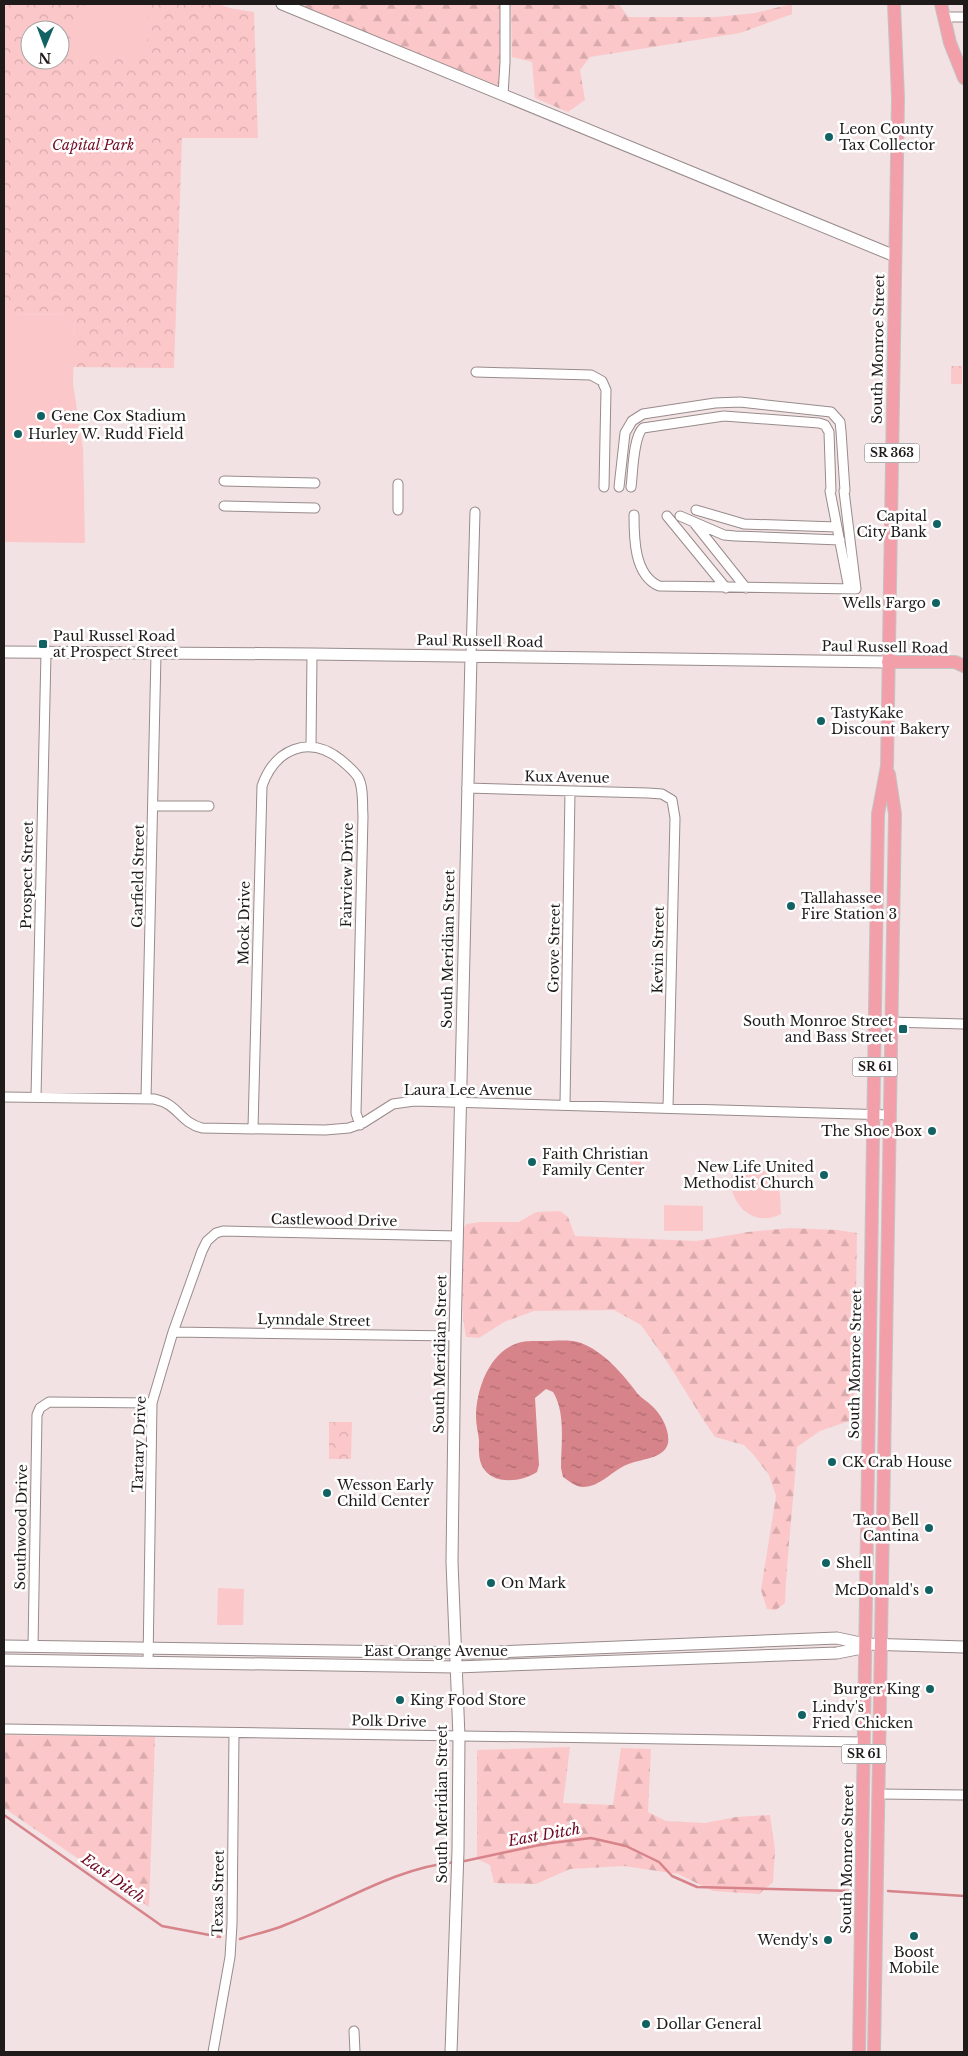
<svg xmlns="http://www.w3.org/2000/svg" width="968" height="2056" viewBox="0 0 968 2056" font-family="'Libre Baskerville',serif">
	<defs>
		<pattern id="forest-firs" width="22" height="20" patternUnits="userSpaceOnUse" patternTransform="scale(1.25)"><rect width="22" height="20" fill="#fcc7c9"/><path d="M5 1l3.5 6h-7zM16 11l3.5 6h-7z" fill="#d8aaac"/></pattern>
		<pattern id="park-crowns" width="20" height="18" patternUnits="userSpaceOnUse" patternTransform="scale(1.25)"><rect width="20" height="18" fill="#fcc7c9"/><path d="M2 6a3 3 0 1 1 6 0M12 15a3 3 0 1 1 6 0" fill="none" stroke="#d8aaac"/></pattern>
		<pattern id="water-ripples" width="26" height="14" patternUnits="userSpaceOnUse" patternTransform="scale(1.25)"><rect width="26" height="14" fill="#d7838a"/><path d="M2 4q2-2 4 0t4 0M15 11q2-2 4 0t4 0" fill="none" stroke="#ae6a70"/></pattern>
	</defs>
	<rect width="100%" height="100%" fill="#f2e2e3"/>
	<path fill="url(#forest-firs)" d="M296,4h205v80l-2,2z
		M511,4h108l9,13h88l39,-4 37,-9v10l-52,19 -150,24 -10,13 5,30 -17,12 -33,-14 -3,-36 -20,-5z
		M560,1211l8,6 7,19 121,5 52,-9 42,-4 47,2 20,3 -3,178 -5,10 -29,10 -23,16c-3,52 -10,104 -12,156l-9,7 -9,-1 -6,-19 15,-94 -7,-21 -16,-21 -9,-9 -29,-8 -11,-16 -38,-61 -25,-35 -27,-15 -80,1 -30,11 -25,16 -13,-1 -3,-19 -2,-88 6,-6 13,-2h39l17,-10z
		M4,1735l151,2 -6,170 -145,-99z
		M570,1747l-7,56 50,2 8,-57 30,1 -3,63 18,9 39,2 31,-6 34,-2 5,35 -2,32 -14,12 -46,-3 -35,-17 -54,-8 -54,3 -34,15 -42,-1 -4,-18 -13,-6v-109z"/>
	<path fill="url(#park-crowns)" fill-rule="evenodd" d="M4,4h215l10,4 25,4 4,126h-76l-8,230 -101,-1 2,-52 -71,-1zM30,30h30v30h-30z
		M951,366h11v18h-11z
		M634,1149l6,2 3,6 -3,8h-10v-15z
		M329,1422h23l-1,37h-22z"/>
	<path fill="#fcc7c9" d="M86,4h62l-1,51 -5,4 -73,-6c0,-16 5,-37 17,-49z
		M4,314l71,1 -2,69 10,64 2,95 -81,-1z
		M733,1170l41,1 5,6 2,37c-30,16 -57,-15 -48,-44z
		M664,1205l39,1v25h-39z
		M218,1588l26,1 -1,36h-26z"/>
	<path fill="url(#water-ripples)" d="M543,1341c12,0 27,-2 38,2 22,8 43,32 56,50 4,5 10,8 15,13 9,8 18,24 16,37 -3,16 -29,16 -42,22 -14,6 -26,22 -43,22 -7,0 -14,-6 -20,-10l-2,-9c0,-24 5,-55 -8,-76l-7,-3 -11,9 4,67 -2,7c-15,10 -45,14 -55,-6 -4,-8 -3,-18 -3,-26 -1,-8 -3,-16 -3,-23 0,-26 12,-61 37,-72 9,-5 21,-4 30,-4z"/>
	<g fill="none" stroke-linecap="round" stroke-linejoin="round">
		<path stroke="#d7838a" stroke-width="2.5" d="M4,1815l158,111 58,11
			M460,1862l84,-18 47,-6 35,8 33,16 13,14 25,11 156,4
			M888,1891l76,5
			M240,1939c15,-5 31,-8 45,-14 56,-21 109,-57 170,-63"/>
		<defs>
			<path id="street" d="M943,17h21
				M503,95l2,-33v-58
				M476,372l115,3 11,6 4,9 -2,97
				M224,481l91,2
				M398,484v26
				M619,487l6,-54 7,-12 11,-7 72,-11 25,-1 91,10 9,10 1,9 4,60
				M631,487c2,-14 2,-50 12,-59l81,-12 95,7 6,2 4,7 2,59
				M830,491l19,98
				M224,506l91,2
				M696,510l48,14 93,3
				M634,515c0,23 0,60 25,71l197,3 -12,-98
				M667,516l59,72
				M680,516l44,19 11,1 105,4
				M695,524l51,64
				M471,656l4,-144
				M311,746l1,-92
				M467,788l181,5 14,1 10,6 3,18 -7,290
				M153,806h56
				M890,1022l74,2
				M4,1097l150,2c25,5 25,23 48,29l123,2 24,-2 14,-5 30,-19 21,-3 476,14
				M36,1097l10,-444
				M146,1099l10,-445
				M565,1105l5,-314
				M253,1128l9,-342c13,-37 47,-52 79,-26 6,5 13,11 17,17 6,11 4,27 5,39l-7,297 4,12
				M173,1332l282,4
				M33,1647l4,-232 3,-7 9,-6 103,1
				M148,1663l4,-260 21,-71 29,-81 5,-10 9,-8 7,-2 235,5
				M4,1729l860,13
				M879,1794l85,1
				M354,2031l1,21
				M213,2052l17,-95 2,-33 2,-191"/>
			<path id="secondary" d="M282,4l613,252
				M4,652l308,2 576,8
				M4,1646l468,7 365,-15 28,6 99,3
				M4,1660l452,7 381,-14 20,-4 8,-5
				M451,2052l7,-201 1,-114 -7,-175 3,-226 16,-680"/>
			<path id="primary" d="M941,4l9,39 14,35
				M888,662h67l9,4
				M859,2052l19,-1238 9,-48 11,-668 -4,-94
				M874,2052l21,-1238 -6,-40"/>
		</defs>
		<use href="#street" stroke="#998b8b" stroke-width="11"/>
		<use href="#secondary" stroke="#998b8b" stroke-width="13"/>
		<use href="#primary" stroke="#c5c4c4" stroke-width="14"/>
		<use href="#street" stroke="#fff" stroke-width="9"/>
		<use href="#secondary" stroke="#fff" stroke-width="11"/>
		<use href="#primary" stroke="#f39faa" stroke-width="12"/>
	</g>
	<g fill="#126263" stroke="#fff" stroke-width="2">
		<circle cx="829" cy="137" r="5"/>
		<circle cx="41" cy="416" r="5"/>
		<circle cx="18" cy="434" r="5"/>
		<circle cx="937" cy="524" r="5"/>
		<circle cx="936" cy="603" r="5"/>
		<rect x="38" y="639" width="10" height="10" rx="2.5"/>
		<circle cx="821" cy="721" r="5"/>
		<circle cx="791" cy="906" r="5"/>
		<rect x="898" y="1024" width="10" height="10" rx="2.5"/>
		<circle cx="932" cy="1131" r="5"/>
		<circle cx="532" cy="1162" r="5"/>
		<circle cx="824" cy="1175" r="5"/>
		<circle cx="832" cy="1462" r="5"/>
		<circle cx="327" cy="1493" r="5"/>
		<circle cx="929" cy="1528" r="5"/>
		<circle cx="826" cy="1563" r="5"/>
		<circle cx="491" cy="1583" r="5"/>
		<circle cx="929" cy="1590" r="5"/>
		<circle cx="930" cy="1689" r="5"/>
		<circle cx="400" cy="1700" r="5"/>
		<circle cx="802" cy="1715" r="5"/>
		<circle cx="914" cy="1936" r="5"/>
		<circle cx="828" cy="1940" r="5"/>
		<circle cx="646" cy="2024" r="5"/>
	</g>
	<g text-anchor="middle" stroke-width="5" stroke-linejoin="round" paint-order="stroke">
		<g fill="#fff" stroke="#635f5f" stroke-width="1">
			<rect x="864.5" y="443.5" width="55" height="19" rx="4"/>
			<rect x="852.5" y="1057.5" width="45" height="19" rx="4"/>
			<rect x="841.5" y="1744.5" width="45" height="19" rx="4"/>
		</g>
		<g font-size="12" font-weight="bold" fill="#201b1b">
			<text x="892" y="457">SR 363</text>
			<text x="875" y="1071">SR 61</text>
			<text x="864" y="1758">SR 61</text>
		</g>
		<g font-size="14" fill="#201b1b" stroke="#fff" text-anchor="start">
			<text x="839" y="134">Leon County<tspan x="839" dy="16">Tax Collector</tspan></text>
			<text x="51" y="421">Gene Cox Stadium</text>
			<text x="28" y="439">Hurley W. Rudd Field</text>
			<text x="927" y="521" text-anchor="end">Capital<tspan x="927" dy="16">City Bank</tspan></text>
			<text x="926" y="608" text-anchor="end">Wells Fargo</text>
			<text x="53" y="641">Paul Russel Road<tspan x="53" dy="16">at Prospect Street</tspan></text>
			<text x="831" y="718">TastyKake<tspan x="831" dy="16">Discount Bakery</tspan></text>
			<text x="801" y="903">Tallahassee<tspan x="801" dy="16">Fire Station 3</tspan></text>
			<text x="893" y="1026" text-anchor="end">South Monroe Street<tspan x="893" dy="16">and Bass Street</tspan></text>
			<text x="922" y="1136" text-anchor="end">The Shoe Box</text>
			<text x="542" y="1159">Faith Christian<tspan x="542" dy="16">Family Center</tspan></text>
			<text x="814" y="1172" text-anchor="end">New Life United<tspan x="814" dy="16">Methodist Church</tspan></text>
			<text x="842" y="1467">CK Crab House</text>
			<text x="337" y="1490">Wesson Early<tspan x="337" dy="16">Child Center</tspan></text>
			<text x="919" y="1525" text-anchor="end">Taco Bell<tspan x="919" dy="16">Cantina</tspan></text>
			<text x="836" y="1568">Shell</text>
			<text x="501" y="1588">On Mark</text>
			<text x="919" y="1595" text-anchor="end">McDonald's</text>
			<text x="920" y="1694" text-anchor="end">Burger King</text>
			<text x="410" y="1705">King Food Store</text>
			<text x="812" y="1712">Lindy's<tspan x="812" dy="16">Fried Chicken</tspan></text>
			<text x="818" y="1945" text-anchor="end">Wendy's</text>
			<text x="914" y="1957" text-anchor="middle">Boost<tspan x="914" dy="16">Mobile</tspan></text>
			<text x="656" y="2029">Dollar General</text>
		</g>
		<g font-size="14" font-style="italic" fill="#730e26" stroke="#fff">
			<text x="93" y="150">Capital Park</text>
		</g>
		<g font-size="14" fill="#201b1b" stroke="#fff">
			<text transform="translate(878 349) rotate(-89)" y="5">South Monroe Street</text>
			<text transform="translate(480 641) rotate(1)" y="5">Paul Russell Road</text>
			<text transform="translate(885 647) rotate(1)" y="5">Paul Russell Road</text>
			<text transform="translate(567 777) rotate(1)" y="5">Kux Avenue</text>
			<text transform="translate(27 875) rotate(-89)" y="5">Prospect Street</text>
			<text transform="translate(347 875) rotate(-89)" y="5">Fairview Drive</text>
			<text transform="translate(138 876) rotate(-89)" y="5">Garfield Street</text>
			<text transform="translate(244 923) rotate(-89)" y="5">Mock Drive</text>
			<text transform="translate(554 948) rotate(-89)" y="5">Grove Street</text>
			<text transform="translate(448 949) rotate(-89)" y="5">South Meridian Street</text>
			<text transform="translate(658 950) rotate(-89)" y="5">Kevin Street</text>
			<text x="468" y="1095">Laura Lee Avenue</text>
			<text transform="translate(334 1220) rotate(1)" y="5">Castlewood Drive</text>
			<text transform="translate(314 1320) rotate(1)" y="5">Lynndale Street</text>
			<text transform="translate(440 1354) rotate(-89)" y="5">South Meridian Street</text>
			<text transform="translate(855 1364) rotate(-89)" y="5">South Monroe Street</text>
			<text transform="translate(139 1444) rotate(-88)" y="5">Tartary Drive</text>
			<text transform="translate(21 1527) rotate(-89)" y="5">Southwood Drive</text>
			<text x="436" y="1656">East Orange Avenue</text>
			<text transform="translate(389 1721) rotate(1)" y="5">Polk Drive</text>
			<text transform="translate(442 1804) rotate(-90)" y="5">South Meridian Street</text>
			<text transform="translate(847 1859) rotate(-89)" y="5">South Monroe Street</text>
			<text transform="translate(218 1893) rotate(-89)" y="5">Texas Street</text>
		</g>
		<g font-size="15" font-style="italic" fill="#6f0823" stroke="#fff">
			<text transform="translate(544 1835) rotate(-10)" y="5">East Ditch</text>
			<text transform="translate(113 1878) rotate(35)" y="5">East Ditch</text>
		</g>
	</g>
	<rect width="968" height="2056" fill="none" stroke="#201b1b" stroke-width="10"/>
	<g transform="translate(45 45) rotate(181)"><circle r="24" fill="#ffffff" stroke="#a6a4a4"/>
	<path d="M0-4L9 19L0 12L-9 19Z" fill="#126263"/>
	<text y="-8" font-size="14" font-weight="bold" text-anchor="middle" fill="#201b1b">N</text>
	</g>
</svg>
